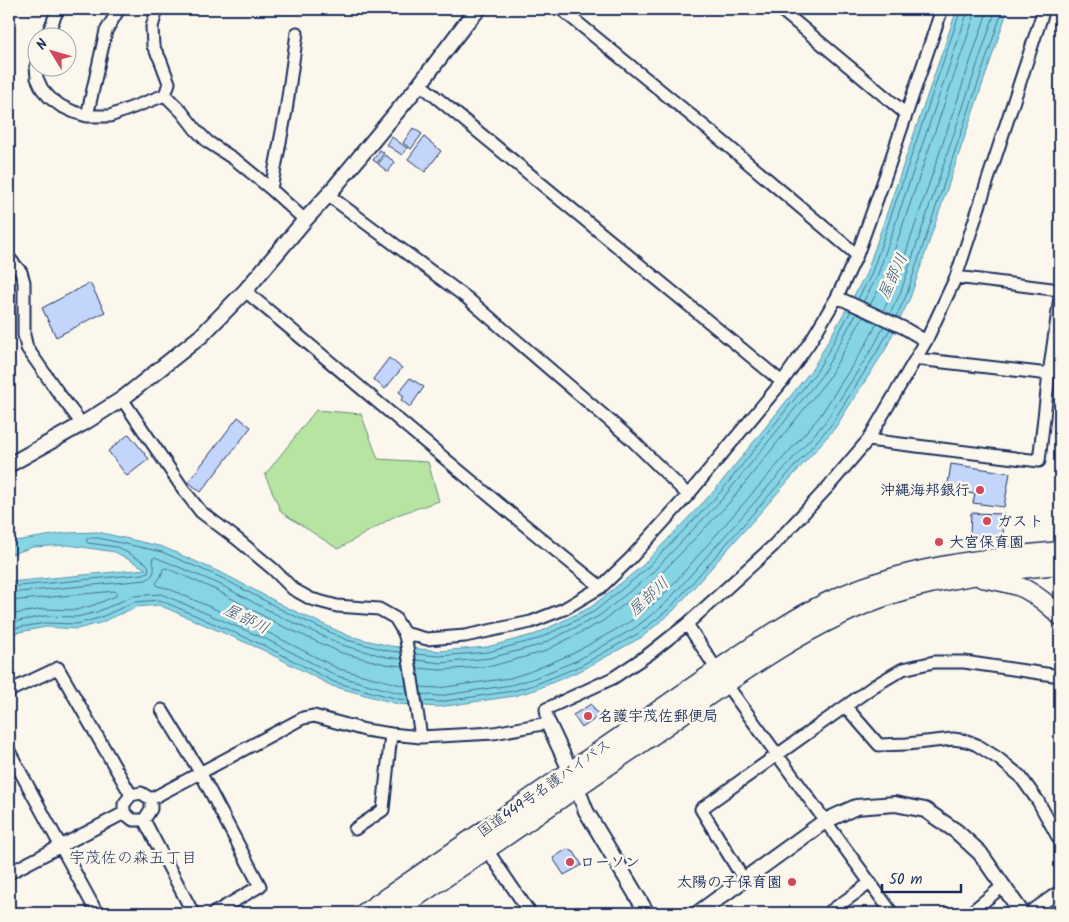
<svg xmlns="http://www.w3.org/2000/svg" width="1069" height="922" viewBox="0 0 1069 922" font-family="Kalam,'Klee One',sans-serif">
	<rect width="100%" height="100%" fill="#fbf7ec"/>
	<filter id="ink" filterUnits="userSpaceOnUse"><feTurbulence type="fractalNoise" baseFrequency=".02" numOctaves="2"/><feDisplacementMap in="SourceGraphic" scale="10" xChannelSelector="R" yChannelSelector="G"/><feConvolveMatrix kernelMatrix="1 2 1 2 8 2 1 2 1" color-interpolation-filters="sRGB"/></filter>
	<g filter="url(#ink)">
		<path fill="#b8e4a1" stroke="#6a8a80" d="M316,410l45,4 17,45 50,3 11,39 -42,14 -59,34 -57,-37 -16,-37z"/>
		<path fill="#86d5e4" stroke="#5b93ae" d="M957,9h51l-98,289 -25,52 -50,78 -162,183 -31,26 -60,33 -47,20 -21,6 -75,11 -41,-3 -66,-18 -69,-36 -104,-45 -23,2 -36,16 -23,6 -31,-2 -37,7v-52l137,-13 -31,-17 -47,-7 -35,2 -24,8v-13l56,-9 33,-1 65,15 61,27 64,34 61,28 41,10 50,5 47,-4 49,-13 55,-27 50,-40 74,-77 98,-122 53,-94z"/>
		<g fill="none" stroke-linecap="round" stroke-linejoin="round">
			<path stroke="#467194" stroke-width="1" d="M858,299l13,-24 90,-266
				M863,302l14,-25 90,-263 1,-5
				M870,305l14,-25 90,-263 1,-8
				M883,311l10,-20 95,-282
				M890,314l10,-20 96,-285
				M896,317l10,-21 97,-287
				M9,587l134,-13 5,-2 1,-5 -3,-4 -29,-16 -29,-4 -2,-2 2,-3h10l64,14 60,26 64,34 61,28 42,11 12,1
				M9,593l137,-13c9,-4 10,-12 6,-21l3,-2 64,27 64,34 62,28 42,11 15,2
				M9,601l106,-10 2,2 -1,3 -22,9 -18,5 -33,-1 -34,6
				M9,623l35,-7 33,1 20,-5 36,-16 28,-2 107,46 69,36 62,17h8
				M9,629l36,-6 32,1 22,-6 36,-16 25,-2 105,46 69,36 64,17 10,1
				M415,654l25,2 48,-4 50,-13 57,-28 49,-40 75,-77 98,-123 34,-60
				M416,660l25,3 49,-5 50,-13 59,-29 50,-40 74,-78 99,-123 34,-61
				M403,666l-18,-2 -43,-11 -62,-28 -64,-35 -50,-22 -3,1 -2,7 -5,7 2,3 9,2 104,46 68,35 62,16 5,1
				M417,668l24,2 51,-4 51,-14 60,-31 51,-40 75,-78 99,-124 35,-62
				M420,687l18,1 72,-10 19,-6 45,-19 57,-32 30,-23 159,-182 48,-75 9,-18
				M421,694l18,2 72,-11 21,-6 46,-19 57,-32 31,-25 160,-182 49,-77 9,-18
				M422,701l17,1 74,-11 21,-6 46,-19 59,-33 31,-25 161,-183 49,-78 10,-18"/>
		</g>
		<path fill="#c3d5fb" stroke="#1b2f5e" d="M413,128l9,6 -11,15 -8,-6z
			M392,137l15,11 -5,7 -15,-10z
			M424,137l17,14 -16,21 -17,-13z
			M380,150l4,3 -7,10 -4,-3z
			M385,155l10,7 -7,10 -10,-8z
			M90,283l15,29 -49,25 -14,-29z
			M389,358l13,10 -17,21 -12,-10z
			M410,378l14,9 -14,20 -9,-7 3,-4 -5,-4z
			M238,417l13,10 -50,65 -13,-10z
			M129,434l20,25 -22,17 -19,-25z
			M951,464l59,9 -6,34 -31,-4 2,-9 -28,-4z
			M971,513l33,1 -1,22 -33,-1z
			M591,704l8,12 -17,12 -9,-13z
			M567,849l7,3 8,13 -18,10 -11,-17z"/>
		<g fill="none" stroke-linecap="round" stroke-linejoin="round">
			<defs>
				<path id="minor" d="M157,9l-5,18 1,19 7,13 9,24 -4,12
					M561,9l154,126 142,120
					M780,9l126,105
					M46,38l12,-29
					M38,61l-2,5 1,12 5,11 8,9 11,8 13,6 13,4h23l55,-21
					M420,84l362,298
					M165,95l17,17 14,18 12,12 29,19 34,28 34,31
					M87,116l19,-85 13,-22
					M271,189l15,-78 11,-78
					M328,195l139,103 164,141 57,56
					M9,258l12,14 3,10v53l3,13 30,43 25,33
					M956,277l104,13
					M245,291c119,98 235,200 356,296
					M837,297l67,31 22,13
					M917,359l132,15
					M122,399l64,94 15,19 36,27 36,30 20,20 18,10 26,7 42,3 16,9 9,15 2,7 15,97
					M868,440l171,21 10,-87 11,-77
					M687,624l30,46
					M404,633l23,6 38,-3 66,-14 33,-13 37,-22 29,-28 58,-64 94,-113 28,-40 27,-45 20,-42 28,-78 57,-168
					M726,684l166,229
					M9,691l49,-23 73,127
					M846,707l33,38 28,-1 46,-5 14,2 10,4 22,14 21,17 18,25 22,40
					M162,710l38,62 60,114 -46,27
					M9,751l88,162
					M141,793l10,6v10l-7,11h-11l-9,-7v-9l7,-9z
					M151,799l152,-81 11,-2 51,14 26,4 30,3 73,-4 54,-10 -2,-14 67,-31 36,-24 38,-30 86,-78 55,-59 40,-47 58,-99 30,-64 88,-268
					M144,820l49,93
					M355,829l28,-19 8,-76
					M487,850l43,63
					M9,873l115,-60
					M744,880l-43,-71 173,-123 29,-17 31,-7h30l96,14
					M828,913l42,-30
					M970,913l33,-27
					M1029,913l31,-22"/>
				<path id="tertiary" d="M9,465l75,-42 38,-24 79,-63 44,-45 60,-71 23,-25 92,-111 46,-61 13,-14
					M548,723l22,47 16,41 61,102
					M698,913l127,-92 31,-14 39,-3 30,6 31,21 24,22 42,60"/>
				<path id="trunk" d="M982,578c14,3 30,5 43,11 13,7 25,17 35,27
					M364,913l353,-243c36,-24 71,-49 110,-68 73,-35 154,-44 233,-51
					M393,913c88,-59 176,-120 263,-180 75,-53 147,-108 234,-138 20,-7 40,-11 60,-15 36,-7 73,-12 110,-15"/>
			</defs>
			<use href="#minor" stroke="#1b2f5e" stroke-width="15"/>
			<use href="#tertiary" stroke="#1b2f5e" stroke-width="18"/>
			<use href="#trunk" stroke="#1b2f5e" stroke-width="21"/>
			<use href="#minor" stroke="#fbf7ec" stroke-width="11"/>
			<use href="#tertiary" stroke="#fbf7ec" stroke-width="14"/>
			<use href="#trunk" stroke="#fbf7ec" stroke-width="18"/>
		</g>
	</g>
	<g fill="#d1495b" stroke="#fbf7ec" stroke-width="2">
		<circle cx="980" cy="490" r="5"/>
		<circle cx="987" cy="521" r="5"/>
		<circle cx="939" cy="542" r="5"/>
		<circle cx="588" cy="716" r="5"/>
		<circle cx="570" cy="862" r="5"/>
		<circle cx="792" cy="882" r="5"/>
	</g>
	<g text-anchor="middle" stroke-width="5" stroke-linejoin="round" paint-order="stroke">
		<g font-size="15" font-weight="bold" fill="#1b2f5e" stroke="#fbf7ec" text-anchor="start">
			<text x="970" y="495" text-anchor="end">沖縄海邦銀行</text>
			<text x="997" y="526">ガスト</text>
			<text x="949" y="547">大宮保育園</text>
			<text x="598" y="721">名護宇茂佐郵便局</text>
			<text x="580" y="867">ローソン</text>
			<text x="782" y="887" text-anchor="end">太陽の子保育園</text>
		</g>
		<g font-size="15" fill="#1b2f5e" stroke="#fbf7ec">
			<text transform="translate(544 788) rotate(-35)" y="5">国道449号名護バイパス</text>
		</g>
		<g font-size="16" font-style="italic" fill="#365880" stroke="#fbf7ec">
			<text transform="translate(892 276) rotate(-65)" y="6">屋部川</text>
			<text transform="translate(648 596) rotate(-43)" y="6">屋部川</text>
			<text transform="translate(247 618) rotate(26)" y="6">屋部川</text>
		</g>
		<g font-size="16" fill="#1b2f5e" stroke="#fbf7ec">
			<text x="133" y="863">宇茂佐の森五丁目</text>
		</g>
	</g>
	<rect width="1069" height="922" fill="none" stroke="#fbf7ec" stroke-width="30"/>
	<rect x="15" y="15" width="1039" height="892" fill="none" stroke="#1b2f5e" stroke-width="2" filter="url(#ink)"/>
	<g transform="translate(52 52) rotate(307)"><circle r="24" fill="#fbf7ec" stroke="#a1a7b3"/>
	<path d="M0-4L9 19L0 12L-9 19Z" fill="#d1495b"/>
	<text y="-8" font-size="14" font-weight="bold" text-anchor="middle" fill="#1b2f5e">N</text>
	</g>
	<path d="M882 884v8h79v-8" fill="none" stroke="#1b2f5e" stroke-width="2.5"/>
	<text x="889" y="884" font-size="15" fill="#1b2f5e" stroke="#fbf7ec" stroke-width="4" paint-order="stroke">50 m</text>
</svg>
